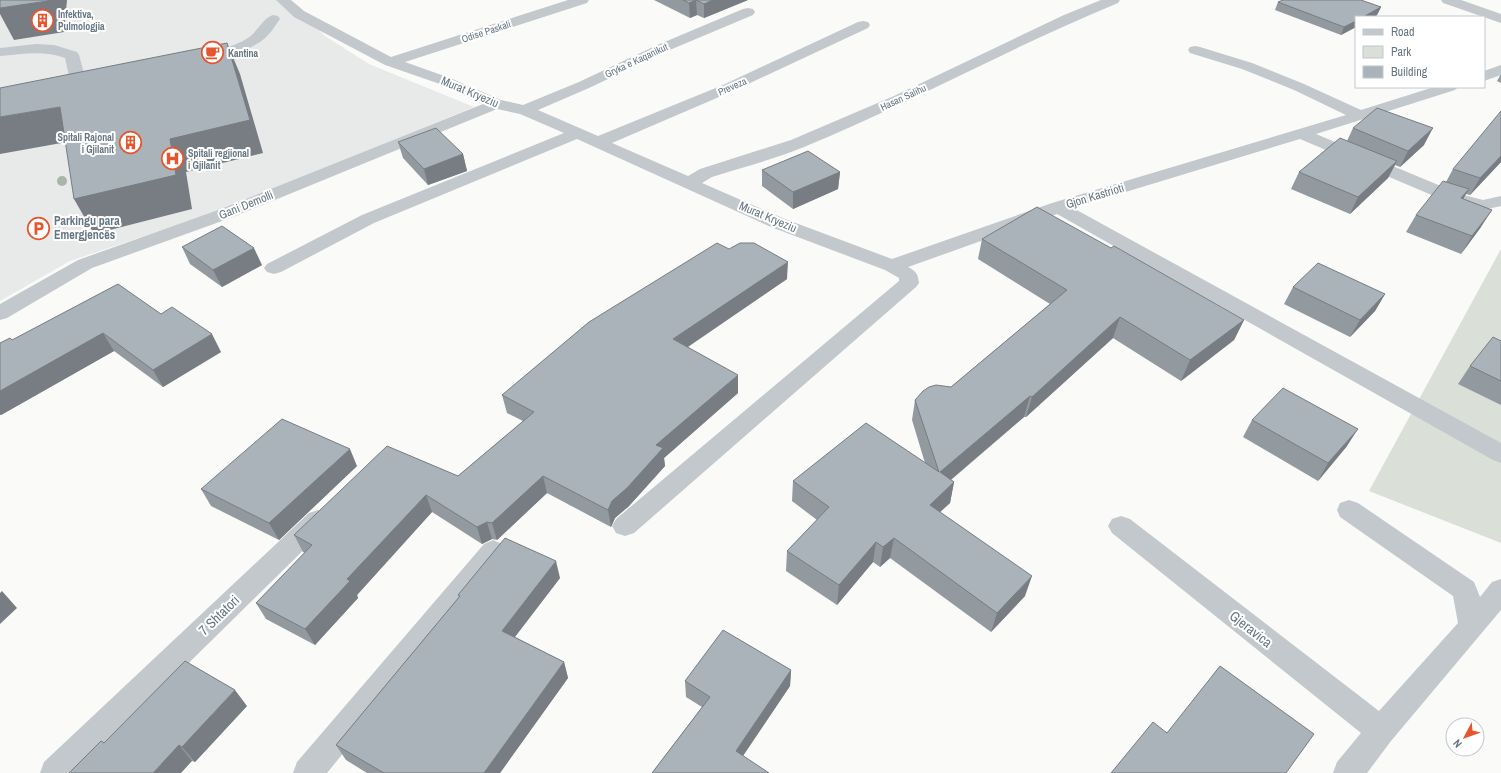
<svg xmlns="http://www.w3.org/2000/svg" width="1501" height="773" viewBox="0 0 1501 773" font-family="'Archivo Narrow',sans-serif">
	<rect width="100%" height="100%" fill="#fafaf8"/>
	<path fill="#e8e9e9" d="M0,0h286l39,36 44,28 105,43 -255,104 -149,50 -70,40z"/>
	<path fill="#dadfd7" d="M1501,249v294l-132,-52z"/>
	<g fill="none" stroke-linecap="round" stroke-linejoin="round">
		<path fill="#c3c8cc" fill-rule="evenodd" d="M276,0h15l13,11 87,46 177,-57h21l-2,3 -182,59 45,16 51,22 22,5 56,-23 76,-36 88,-37 5,-1 5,1 2,3 -2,3 -88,37 -76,36 -51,22 60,26 125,-51 135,-63 5,-1 5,1 2,3 -2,3 -135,63 -121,52 76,33 12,-7 91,-29 103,-44 170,-81 37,-15h19l-2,3c-107,44 -207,100 -314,144 -29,12 -61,20 -92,30l-10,6 83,36 107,40 160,-56 294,-88 -52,-25 -52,-21 -52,-16 -2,-3 2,-3 5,-1 5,1 52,16 52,21 57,26 73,-23h24l-3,3 -139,44 144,60 23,6 18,-4v10l-18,4 -35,-8 -148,-63 -227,69 428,235v20l-8,-3 -436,-246 -149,53c8,4 10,7 11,16l-3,4 -282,246 -9,3 -9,-3 -4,-7 4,-7 283,-238v-3l-14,-8 -114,-43 -194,-88 -203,84 -93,49 -7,2 -7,-2 -3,-4 3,-4 95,-49 202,-82 -44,-19 -23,-5 -264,108 -141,51 -85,50 -7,2v-16l78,-44 143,-51 262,-105 -43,-20 -55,-19 -91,-48z
			M1441,0h20l40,14v9l-58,-20z
			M273,15l5,1 2,3c-5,7 -9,14 -16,20 -12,10 -52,27 -67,23l-2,-3 2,-3c17,-5 35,-8 51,-18 9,-6 16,-21 25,-23z
			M36,44l18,1 23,7 2,3 7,26 -3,3 -5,2 -5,-2 -3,-3 -5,-23c-21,-8 -43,-4 -65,-2v-8z
			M1501,65v10l-17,6v-10z
			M1349,500l9,3 116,79 6,15 12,-15 9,-3v31l-110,131 -24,32h-34l4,-11 24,-29 -249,-200 -4,-7 4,-7 9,-3 9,3 249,192 79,-88 -5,-27 -113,-79 -3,-7 3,-7z
			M318,510l9,3 3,7 -3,7 -250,246h-37l4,-11 265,-249z
			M493,540l9,4 4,7 -4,7 -175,215h-34l4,-11 187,-218z"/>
	</g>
	<circle fill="#aab4a7" cx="62" cy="181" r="5"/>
	<path fill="#929a9f" d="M654,0h94l-44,18 -7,-3 -7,3z
		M1278,2l103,5 -4,8 -3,2h-18v10l-15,8 -66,-25z
		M1501,74v9l-4,-2z
		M1353,128l71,17 -24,22 -5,-2 -7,13 -38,36 -59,-25 8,-17 48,-31z
		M398,142l65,12 4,17 -39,14 -25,-27z
		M1501,162l-31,33 -4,-1 -3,5 18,28 -20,27 -55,-22 10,-17 30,-33 7,-13z
		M762,170l78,2 -2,17 -45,20 -31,-23z
		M982,239l129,9 133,72 -10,20 -53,41 -68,-43 -87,79h-2l-73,63 3,2 -4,21 -10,9 85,84 -34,36 -101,-74 -10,9 -7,-5 -36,43 -51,-34 1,-20 30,-31 -25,-19 1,-20 132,-18 -13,-43 3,-20 36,-13 99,-83 -72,-45z
		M182,247l80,18 -40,22 -32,-23z
		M729,249l58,30 -99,68 50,46 -74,65 1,8 -36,40 -14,12 -4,9 -64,-34 -50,47 -5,-1 -10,5 -50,-32 -75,83 1,3 -43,47 -49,-26 -10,-16 49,-50 -2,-1 -9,-17 164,-59 65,-55 -16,-8 -5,-18z
		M1293,287l92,7 -10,17 -25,26 -66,-33z
		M161,314l60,38 -58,35 -49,-36 -113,64h-1v-72l12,-3z
		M1501,341v64l-43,-21 12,-18z
		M1252,420l95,26 -29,35 -75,-44z
		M357,466l-78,74 -68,-34 -10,-17z
		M560,578l-45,59 49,25 4,16 -68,95h-133l-21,-13 -10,-15 123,-148 -1,-2z
		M791,670l-1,16 -47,70 -91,17 50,-66 -16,-10 -1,-16z
		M247,706l-52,56 -3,-1 -123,12 35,-30z"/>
	<path fill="#777d82" d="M48,0h19l-3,32 -50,8 -14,-26v-6z
		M696,0l1,15 -7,3 -1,-15z
		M713,0h35l-44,18v-14z
		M1381,7l-4,8 -3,2h-11z
		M1356,21v6l-15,8 3,-8z
		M227,43l13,31 23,79 -77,19 6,37 -98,25 -20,-35z
		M60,107l18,33 -78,14v-37z
		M1433,128l-9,17 -24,22 8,-16z
		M463,154l4,17 -39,14 -4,-16z
		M1501,156v6l-31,33 10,-17z
		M1397,161l-9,17 -38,36 8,-17z
		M840,172l-2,17 -45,20v-17z
		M1469,189l-10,17 2,-8z
		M1492,210l-11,17 -20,27 11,-18z
		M254,248l8,17 -40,22 -9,-17z
		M788,262l-1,17 -113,77 -1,-17z
		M1385,294l-10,17 -25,26 10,-17z
		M1120,317l-7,21 -87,79 6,-20z
		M1244,320l-10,20 -53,41 9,-21z
		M103,333l11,18 -113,64 -1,-1v-23z
		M212,334l9,18 -58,35 -10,-17z
		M738,375v18l-74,65 1,8 -36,40 -14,12 -4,9 -3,-17 4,-9 44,-56z
		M1030,396l-6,21 -89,76 5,-21z
		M1358,429l-11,17 -29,35 10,-18z
		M350,449l7,17 -78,74 -10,-17z
		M543,476l4,17 -50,47 -5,-17z
		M954,482l-4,21 -24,22 4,-20z
		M426,495l6,17 -75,83 1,3 -43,47 -10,-16 42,-50z
		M487,522l5,17 -10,5 -5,-17z
		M894,538l-4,20 -10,9 3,-20z
		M876,542l-3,20 -36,43 2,-20z
		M556,561l4,17 -53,69 -5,-16z
		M1032,576l-7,20 -34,36 6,-19z
		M2,591l15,17 -17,16v-31z
		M564,662l4,16 -68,95h-16z
		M791,670l-1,16 -54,80v-15z
		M235,690l12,16 -52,56 -13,-15z
		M179,745l13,16 -11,12h-28z"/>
	<path fill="#aab3b9" stroke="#777d82" d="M0,0h48v1l-48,7z
		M683,0h30l-9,4 -8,-4 -7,3z
		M1283,0h78l20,7 -18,10h-7v4l-12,6 -66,-25z
		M227,43l23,77 -80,19 6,36 -102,24 -14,-92 -60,10v-29z
		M1377,108l56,20 -25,23 -55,-23z
		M1501,111v45l-21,22 -27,-9z
		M436,128l27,26 -39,15 -26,-27z
		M1340,138l57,23 -39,36 -59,-25z
		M808,151l32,21 -47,20 -31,-22z
		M1443,181l26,8 -8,9 31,12 -20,26 -56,-21z
		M1037,207l74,41 3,-2 130,74 -54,40 -70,-43 -88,80 -2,-1 -90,76 14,10 -24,23 102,71 -35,37 -103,-75 -11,9 -7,-5 -37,43 -52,-34 42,-44 -36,-26 73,-58 73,49 -24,-72 8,-9 6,-4 7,-2 15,2 116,-97 -85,-51z
		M222,226l32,22 -41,22 -31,-23z
		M717,243l12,6 11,-6h14l34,19 -115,77 65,36 -82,70 7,3 -36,40 -15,13 -4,9 -65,-34 -51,47 -5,-1 -10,5 -51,-32 -79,84 3,2 -45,48 -49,-26 56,-58 -18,-10 93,-89 71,30 76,-64 -32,-17 87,-73z
		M1318,263l67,31 -25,26 -67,-33z
		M118,284l43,30 11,-7 40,27 -59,36 -50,-37 -103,58v-48l10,-5 2,2z
		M1493,337l8,4v40l-31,-15z
		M1283,388l75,41 -30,34 -76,-43z
		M282,419l68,30 -81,74 -68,-34z
		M505,538l51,23 -54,70 62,31 -80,111h-100l-48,-28 124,-149 -2,-1z
		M723,630l68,40 -55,81 33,22h-117l58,-76 -25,-16z
		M185,661l50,29 -53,57 -3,-2 -26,28h-84l32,-32 3,2z
		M1220,666l94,68 -28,39h-175l42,-51 14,11z"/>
	<defs>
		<symbol id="building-ring" viewBox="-11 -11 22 22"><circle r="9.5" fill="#fff" stroke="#e4572e" stroke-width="1.5"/><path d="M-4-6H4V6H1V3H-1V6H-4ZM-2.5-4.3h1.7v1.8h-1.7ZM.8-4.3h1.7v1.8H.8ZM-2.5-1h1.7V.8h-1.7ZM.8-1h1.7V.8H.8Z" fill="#e4572e"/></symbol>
		<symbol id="cafe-ring" viewBox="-11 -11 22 22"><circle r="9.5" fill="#fff" stroke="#e4572e" stroke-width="1.5"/><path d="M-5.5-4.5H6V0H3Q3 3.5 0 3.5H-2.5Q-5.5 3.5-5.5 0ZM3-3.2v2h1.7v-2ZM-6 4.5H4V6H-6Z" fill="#e4572e"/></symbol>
		<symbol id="hospital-ring" viewBox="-11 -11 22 22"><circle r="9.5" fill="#fff" stroke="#e4572e" stroke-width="1.5"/><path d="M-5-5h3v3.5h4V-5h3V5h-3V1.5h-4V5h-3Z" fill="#e4572e"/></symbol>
		<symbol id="parking-ring" viewBox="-11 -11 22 22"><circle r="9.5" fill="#fff" stroke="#e4572e" stroke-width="1.5"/><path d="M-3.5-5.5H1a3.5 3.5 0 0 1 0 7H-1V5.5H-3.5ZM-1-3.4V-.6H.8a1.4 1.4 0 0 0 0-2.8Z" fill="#e4572e"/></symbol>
	</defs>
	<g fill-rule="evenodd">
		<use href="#building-ring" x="30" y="8" width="25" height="25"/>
		<use href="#cafe-ring" x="200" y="40" width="25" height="25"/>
		<use href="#building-ring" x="118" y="130" width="25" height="25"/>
		<use href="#hospital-ring" x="160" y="146" width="25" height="25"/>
		<use href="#parking-ring" x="26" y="216" width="25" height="25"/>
	</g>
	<g text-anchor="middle" stroke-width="4" stroke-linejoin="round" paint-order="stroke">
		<g font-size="10" font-weight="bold" fill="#657683" stroke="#fff" text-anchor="start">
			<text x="58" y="18">Infektiva,<tspan x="58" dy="12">Pulmologjia</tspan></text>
			<text x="228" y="57">Kantina</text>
			<text x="114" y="141" text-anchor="end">Spitali Rajonal<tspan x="114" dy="12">i Gjilanit</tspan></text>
			<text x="188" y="157">Spitali regjional<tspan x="188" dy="12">i Gjilanit</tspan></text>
		</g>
		<g font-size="10" fill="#657683" stroke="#fff">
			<text transform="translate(486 31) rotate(-18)" y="4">Odise Paskali</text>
			<text transform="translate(636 60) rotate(-25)" y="4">Gryka e Kaqanikut</text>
			<text transform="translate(732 86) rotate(-24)" y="4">Preveza</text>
			<text transform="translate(903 97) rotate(-25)" y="4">Hasan Salihu</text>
		</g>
		<g font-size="12" fill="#657683" stroke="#fff">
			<text transform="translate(470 92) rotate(23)" y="4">Murat Kryeziu</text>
			<text transform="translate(1095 196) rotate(-17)" y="4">Gjon Kastrioti</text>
			<text transform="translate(246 205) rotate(-22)" y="4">Gani Demolli</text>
			<text transform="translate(768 217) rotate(23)" y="4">Murat Kryeziu</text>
		</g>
		<g font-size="12" font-weight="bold" fill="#657683" stroke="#fff" text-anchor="start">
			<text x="54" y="225">Parkingu para<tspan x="54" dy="14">Emergjencës</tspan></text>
		</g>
		<g font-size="14" fill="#657683" stroke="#fff">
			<text transform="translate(219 615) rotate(-44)" y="5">7 Shtatori</text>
			<text transform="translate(1251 629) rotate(38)" y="5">Gjeravica</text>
		</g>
	</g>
	<rect x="1355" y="16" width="130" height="72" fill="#ffffff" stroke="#c1c8cd"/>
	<rect x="1363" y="29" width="20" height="6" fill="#c3c8cc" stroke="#c1c8cd"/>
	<text x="1391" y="36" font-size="12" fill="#657683">Road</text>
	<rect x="1363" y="46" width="20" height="12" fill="#dadfd7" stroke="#c1c8cd"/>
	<text x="1391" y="56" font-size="12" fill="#657683">Park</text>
	<rect x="1363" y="66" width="20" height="12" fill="#aab3b9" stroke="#c1c8cd"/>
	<text x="1391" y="76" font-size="12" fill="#657683">Building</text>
	<g transform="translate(1465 737) rotate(229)"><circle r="19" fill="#ffffff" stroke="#c1c8cd"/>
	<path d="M0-3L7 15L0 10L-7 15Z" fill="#e4572e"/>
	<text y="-6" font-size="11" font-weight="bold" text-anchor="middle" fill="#657683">N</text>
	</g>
</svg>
